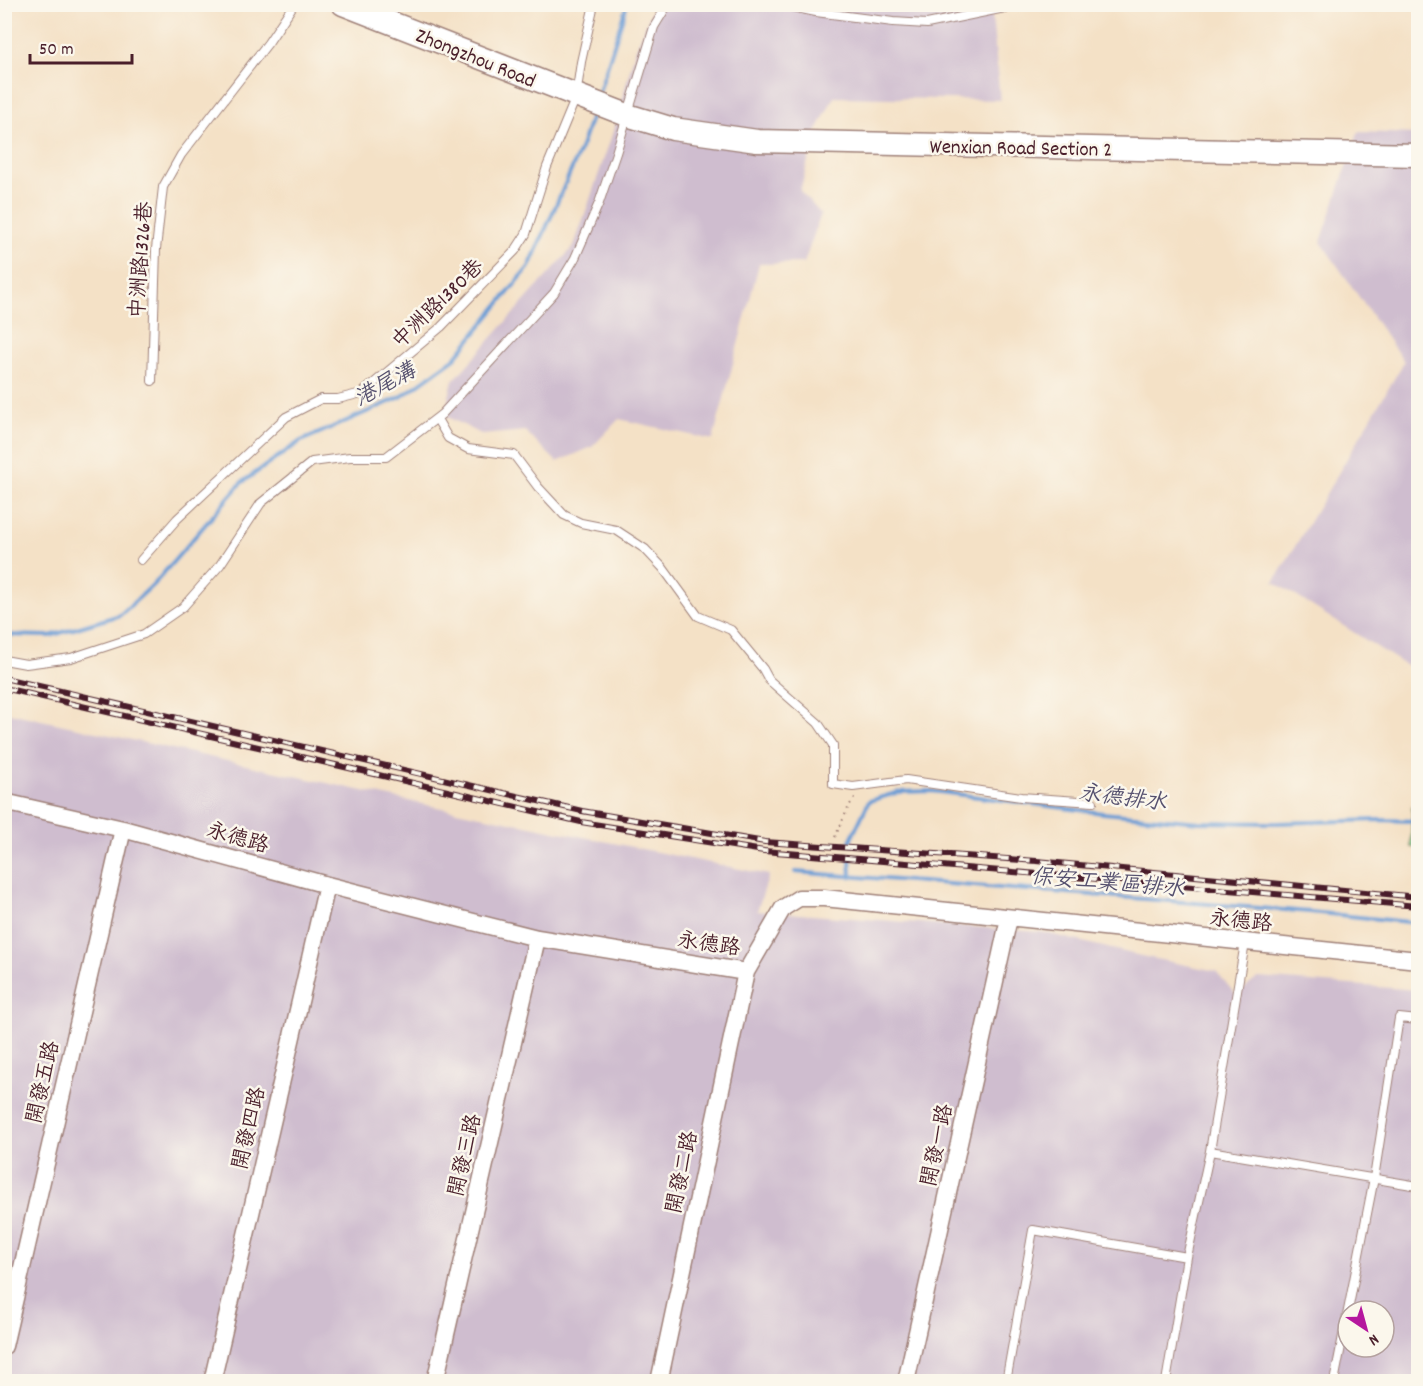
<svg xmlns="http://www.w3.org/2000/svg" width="1423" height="1386" viewBox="0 0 1423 1386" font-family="Dekko,'LXGW WenKai TC',sans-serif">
	<rect width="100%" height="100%" fill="#fbf7ec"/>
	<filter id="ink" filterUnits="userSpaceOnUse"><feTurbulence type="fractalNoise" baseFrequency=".0167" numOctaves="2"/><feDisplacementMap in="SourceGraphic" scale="12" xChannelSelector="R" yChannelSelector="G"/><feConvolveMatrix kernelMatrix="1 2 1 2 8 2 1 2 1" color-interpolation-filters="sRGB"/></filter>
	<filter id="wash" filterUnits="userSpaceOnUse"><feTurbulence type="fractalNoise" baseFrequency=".008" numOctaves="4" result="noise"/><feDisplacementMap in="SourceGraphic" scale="24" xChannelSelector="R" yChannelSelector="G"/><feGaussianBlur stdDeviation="1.35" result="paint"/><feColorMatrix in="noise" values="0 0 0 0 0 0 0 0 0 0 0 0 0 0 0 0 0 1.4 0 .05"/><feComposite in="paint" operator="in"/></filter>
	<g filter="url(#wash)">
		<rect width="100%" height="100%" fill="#f4e1c6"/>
		<path fill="#cfbdcf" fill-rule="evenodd" d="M828,4l163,1 9,95 -166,-3 -19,37 -15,57 21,23 -17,49 -45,1 -46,176 -94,-21 -27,28 -35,15 -32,-31 -42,4 -41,-21 4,-6 7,-27 121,-135 41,-120 20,-75 19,-46z
			M1358,132l60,2v539l-144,-91 130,-220 -83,-120z
			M5,712l422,93 342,70 -12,36 284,21 100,24 75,15 20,24 22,-17 160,12v391l-1413,1zM1348,1311h36v36h-36z"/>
		<path fill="#8cdb9a" stroke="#6b7d62" stroke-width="1.5" d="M1418,806v42l-7,-1 1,-40z"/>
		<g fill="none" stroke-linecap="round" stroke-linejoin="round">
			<path stroke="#699cd5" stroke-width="4" d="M598,95l29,-91
				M4,635l46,1 70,-21 35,-32 86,-100 60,-42 100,-44 54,-39 74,-91 51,-117 13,-39
				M850,841l19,-40 30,-9 33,-1 171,22 96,9 77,1 102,-3 40,1
				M850,858l1,18
				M795,872l515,40 108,11"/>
		</g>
	</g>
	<g filter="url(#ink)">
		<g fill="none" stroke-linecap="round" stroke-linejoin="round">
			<defs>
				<path id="lane" d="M778,4l38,8 77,10 34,2 98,-20
					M152,381l4,-132 7,-62 18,-32 87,-112 26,-39
					M437,419l11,19 20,11 46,6 24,32 26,28 17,8 35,7 29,19 18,19 35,48 33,14 32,39 6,11 49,43 15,22v39l20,3 53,-7 115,17 72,5
					M141,560l36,-41 109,-102 35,-18h17l24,-6 79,-66 74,-76 11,-17 21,-67 29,-70 5,-35 13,-58
					M4,660l22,4 45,-6 73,-24 39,-27 37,-42 41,-62 51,-41 38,-5h36l56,-43 112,-121 21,-35 24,-55 17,-50 38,-126 14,-23
					M1245,943l-35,208 208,35
					M1006,1382l27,-152 154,27
					M1166,1382l21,-125 23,-106
					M1334,1382l40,-204 25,-160 19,2"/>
				<path id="street" d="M4,802l119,27 204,56 210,53 209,34 37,-64 16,-10h25l594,62
					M4,1346l119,-517
					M212,1382l115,-497
					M435,1382l102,-444
					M659,1382l87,-410
					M906,1382l103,-464"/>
				<path id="secondary" d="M343,4l284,111 46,14 84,12 661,14"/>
			</defs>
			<use href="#lane" stroke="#9f8078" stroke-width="10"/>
			<use href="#street" stroke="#9f8078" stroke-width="19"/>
			<use href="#secondary" stroke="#9f8078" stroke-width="25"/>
			<path stroke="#9f8078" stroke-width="2" stroke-dasharray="1.5 4.5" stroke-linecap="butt" d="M835,837l14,-31 6,-9"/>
			<use href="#lane" stroke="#fff" stroke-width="8"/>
			<use href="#street" stroke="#fff" stroke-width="16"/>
			<use href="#secondary" stroke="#fff" stroke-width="22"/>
			<defs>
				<path id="rail" d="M4,678l578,133 183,31 272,19 381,36
					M4,688l577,134 183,29 654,55"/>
			</defs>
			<use href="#rail" stroke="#4a1f2b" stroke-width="6"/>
			<use href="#rail" stroke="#fbf7ec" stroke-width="4" stroke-dasharray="11" stroke-linecap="butt"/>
		</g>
	</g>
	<g text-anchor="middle" stroke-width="5" stroke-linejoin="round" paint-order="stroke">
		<g font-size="21" fill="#4a1f2b" stroke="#fbf7ec">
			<text transform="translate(476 57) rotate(22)" y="7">Zhongzhou Road</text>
			<text transform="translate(1021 147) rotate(1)" y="7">Wenxian Road Section 2</text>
			<text transform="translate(140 260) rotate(-86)" y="7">中洲路1326巷</text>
			<text transform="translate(437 303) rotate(-44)" y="7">中洲路1380巷</text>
			<text transform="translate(238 837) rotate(16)" y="7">永德路</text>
			<text transform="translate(1241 920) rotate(6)" y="7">永德路</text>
			<text transform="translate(709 943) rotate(8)" y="7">永德路</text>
			<text transform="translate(42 1082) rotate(-77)" y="7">開發五路</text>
			<text transform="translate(248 1128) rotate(-77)" y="7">開發四路</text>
			<text transform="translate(936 1145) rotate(-78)" y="7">開發一路</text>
			<text transform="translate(464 1155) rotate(-77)" y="7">開發三路</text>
			<text transform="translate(681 1172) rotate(-78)" y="7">開發二路</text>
		</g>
		<g font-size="22" font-style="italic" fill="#56516f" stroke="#fbf7ec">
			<text transform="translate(384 383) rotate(-29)" y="8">港尾溝</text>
			<text transform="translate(1123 796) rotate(7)" y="8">永德排水</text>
			<text transform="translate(1108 881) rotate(5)" y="8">保安工業區排水</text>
		</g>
	</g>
	<rect width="1423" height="1386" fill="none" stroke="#fbf7ec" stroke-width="24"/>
	<g transform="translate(1366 1329) rotate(144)"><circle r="28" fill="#fbf7ec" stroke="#b4a19f" stroke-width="1.5"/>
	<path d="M0-4.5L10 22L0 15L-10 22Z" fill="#b5179e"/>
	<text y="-9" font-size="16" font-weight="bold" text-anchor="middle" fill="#4a1f2b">N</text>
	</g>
	<path d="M30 54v9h102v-9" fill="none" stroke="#4a1f2b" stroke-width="3"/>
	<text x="39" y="54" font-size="18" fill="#4a1f2b" stroke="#fbf7ec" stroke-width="4.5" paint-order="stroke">50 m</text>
</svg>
